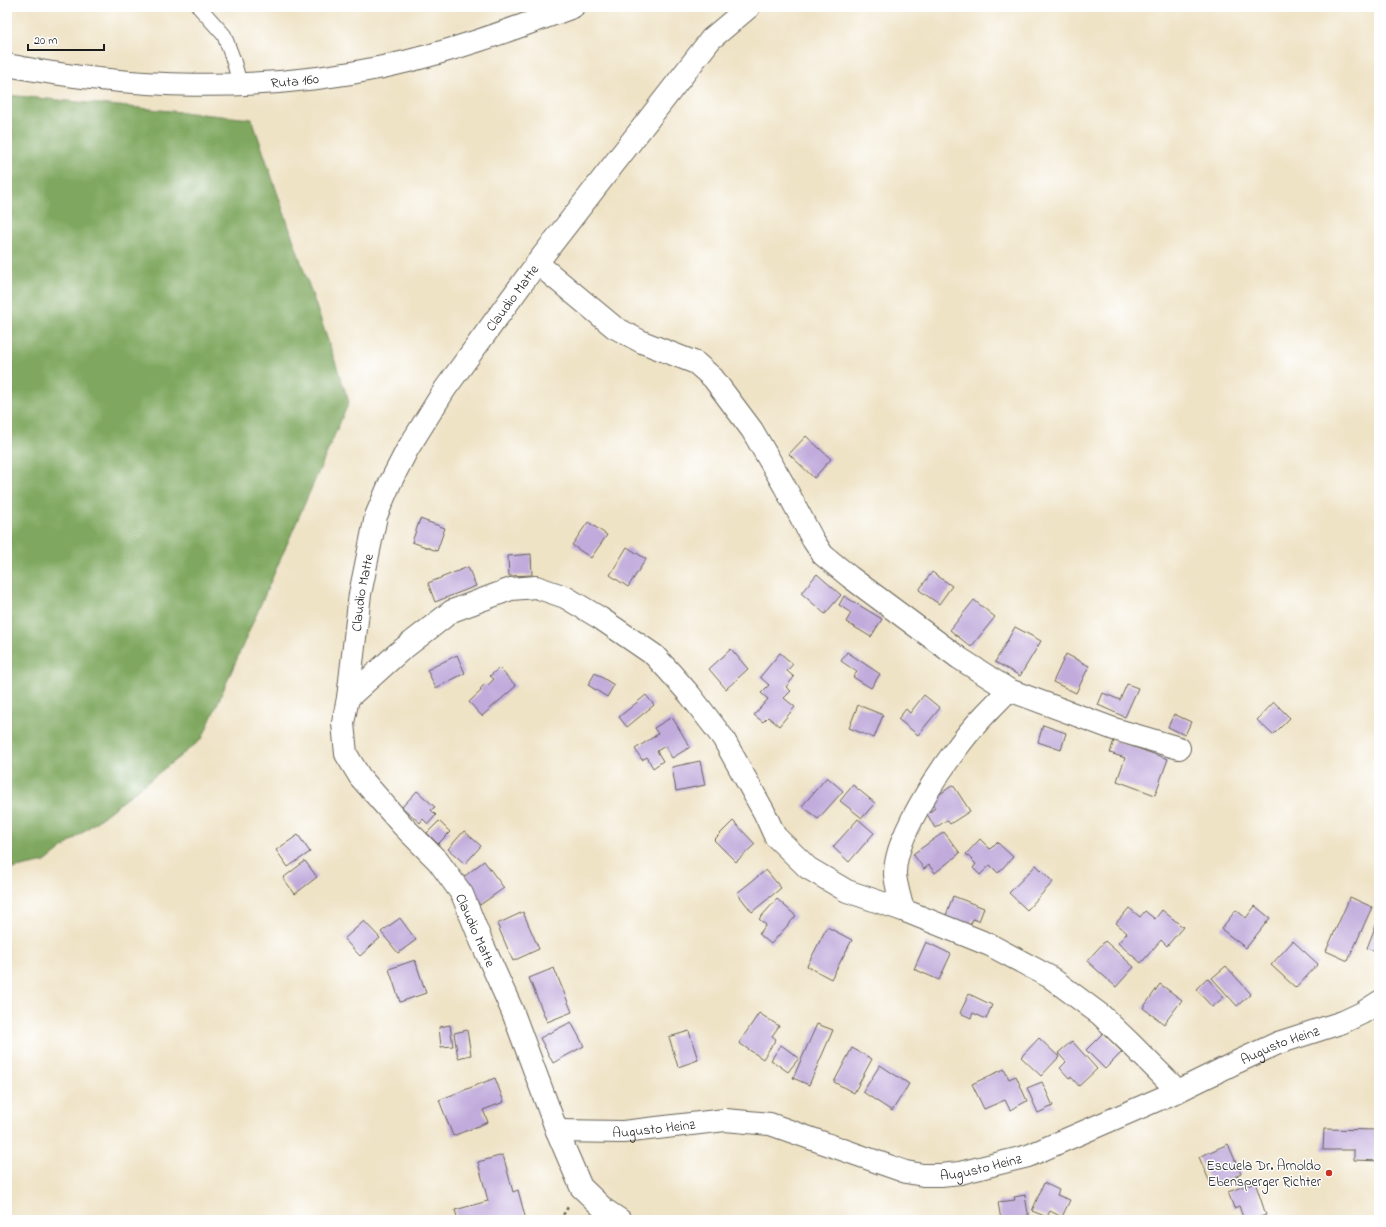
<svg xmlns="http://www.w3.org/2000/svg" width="1386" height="1227" viewBox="0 0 1386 1227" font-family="'Indie Flower',sans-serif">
	<rect width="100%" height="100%" fill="#fff"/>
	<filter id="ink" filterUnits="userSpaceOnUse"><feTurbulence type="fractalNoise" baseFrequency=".025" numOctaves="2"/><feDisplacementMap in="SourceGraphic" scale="8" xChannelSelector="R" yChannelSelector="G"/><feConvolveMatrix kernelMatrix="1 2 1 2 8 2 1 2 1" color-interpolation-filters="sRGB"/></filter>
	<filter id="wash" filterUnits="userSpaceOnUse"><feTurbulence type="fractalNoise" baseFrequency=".012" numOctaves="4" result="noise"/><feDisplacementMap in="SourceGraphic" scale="16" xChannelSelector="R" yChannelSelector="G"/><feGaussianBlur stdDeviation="0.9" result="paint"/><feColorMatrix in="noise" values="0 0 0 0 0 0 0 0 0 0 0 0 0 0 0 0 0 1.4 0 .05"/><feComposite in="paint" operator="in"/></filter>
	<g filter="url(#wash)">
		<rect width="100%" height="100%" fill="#efe3c6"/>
		<path fill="#7fa75e" stroke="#4e623d" d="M7,95l245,24 97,283 -147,337 -157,123 -38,8z"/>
		<g id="blocks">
			<path fill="#c1abdc" d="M806,436l25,23 -17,19 -25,-24z
				M420,519l25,9 -8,23 -25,-9z
				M588,522l19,13 -16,23 -19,-13z
				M627,547l19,12 -18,28 -18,-12z
				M531,554l1,21 -23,1 -1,-20z
				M468,567l8,19 -41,16 -7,-19z
				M932,572l20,14 -13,18 -20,-14z
				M817,574l24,21 -16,19 -24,-21z
				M844,596l38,23 -11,18 -25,-15 5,-9 -12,-8z
				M974,600l21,17 -24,30 -21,-17z
				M1015,627l26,14 -21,35 -25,-14z
				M731,649l17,20 -22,20 -17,-20z
				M847,652l33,22 -9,14 -18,-11 4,-5 -16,-11z
				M780,653l13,11 -6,7 7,6 -8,10 5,4 -7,7 11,9 -16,19 -11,-9 -5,5 -9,-7 14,-16 -7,-6 8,-8 -9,-8z
				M1066,654l23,12 -13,27 -23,-11z
				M457,655l8,18 -29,15 -9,-18z
				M499,668l17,18 -34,30 -13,-14 12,-11 -1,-2 5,-5 2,2 7,-7 -4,-3z
				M595,673l19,12 -7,12 -19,-12z
				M1127,684l11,4 -13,29 -27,-12 5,-12 17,7z
				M646,695l8,10 -27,22 -8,-10z
				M924,695l16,13 -22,27 -20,-16 8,-10 4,4z
				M1274,702l16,16 -17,17 -16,-15z
				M858,705l25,10 -9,23 -25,-10z
				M1174,714l17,8 -6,13 -17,-8z
				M672,717l18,30 -18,11 -7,-12 -8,5 6,10 -10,7 -6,-11 -5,3 -7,-11 23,-15 -4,-6z
				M1043,725l23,8 -5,17 -23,-8z
				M1114,740l54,19 -13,36 -38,-14 8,-23 -15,-5z
				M700,761l5,24 -29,6 -4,-24z
				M827,777l16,14 -25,28 -16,-13z
				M853,785l22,18 -13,15 -22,-17z
				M953,785l17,26 -20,13 -3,-4 -12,8 -8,-14 8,-6 -5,-7z
				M417,791l18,16 -4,3 5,5 -8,9 -5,-5 -3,4 -18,-16z
				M858,819l16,14 -25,29 -16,-15z
				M439,821l11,11 -12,12 -11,-11z
				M733,821l22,23 -19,18 -22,-22z
				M464,831l17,15 -16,18 -17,-15z
				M944,832l16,21 -25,20 -6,-8 -5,4 -11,-15z
				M298,835l12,17 -22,15 -12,-17z
				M980,839l10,10 7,-7 16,15 -15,16 -8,-8 -10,10 -7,-7 3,-4 -10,-10z
				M305,861l12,16 -22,17 -12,-16z
				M484,861l20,27 -24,17 -19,-26z
				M1036,865l17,17 -26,28 -18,-17z
				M766,870l15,18 -29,24 -15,-19z
				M953,896l31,12 -5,13 -6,-2 -5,11 -24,-9z
				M1350,897l22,10 -24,54 -22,-10z
				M777,899l19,17 -25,28 -12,-10 7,-9 -7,-6z
				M1255,906l15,12 -24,30 -25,-19 15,-19 10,8z
				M1129,908l11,9 5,-6 10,8 7,-9 21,17 -16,19 -6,-6 -20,23 -23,-20 9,-10 -11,-10z
				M523,912l16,37 -26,12 -16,-37z
				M1379,917v36l-12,-5z
				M400,918l16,22 -18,13 -17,-21z
				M364,921l16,17 -20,18 -16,-17z
				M827,927l25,13 -21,39 -24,-13z
				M1105,941l29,26 -18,20 -29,-26z
				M1293,941l25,23 -22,24 -25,-23z
				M926,942l25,12 -12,26 -25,-11z
				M415,960l11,33 -26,9 -11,-33z
				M1226,966l25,28 -14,12 -25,-28z
				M554,968l18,44 -25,10 -18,-44z
				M1207,978l17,19 -12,10 -16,-18z
				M1160,984l22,16 -18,24 -21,-16z
				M969,994l23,11 -6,14 -13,-6 -2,5 -11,-5z
				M759,1013l20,13 -7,10 4,3 -13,20 -24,-16z
				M571,1022l13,24 -31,17 -13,-25z
				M817,1024l16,6 -24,55 -16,-7z
				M450,1025l3,21 -12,1 -2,-20z
				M467,1030l4,25 -13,3 -4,-25z
				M689,1031l9,29 -20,7 -9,-30z
				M1103,1033l19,19 -17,17 -19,-19z
				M1039,1038l20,19 -18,19 -20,-19z
				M1072,1041l25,28 -18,17 -8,-9 -2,1 -9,-10 6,-6 -8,-9z
				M781,1045l18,13 -11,14 -17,-12z
				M852,1048l20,11 -18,34 -20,-11z
				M880,1065l29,19 -17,27 -29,-19z
				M1004,1069l5,10 7,-3 11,25 -17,9 -5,-10 -21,9 -12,-25z
				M495,1078l9,24 -21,8 5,12 -35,14 -14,-36z
				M1042,1082l11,24 -15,7 -11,-25z
				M1324,1129l55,1v31l-25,-1v-10h-31z
				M1228,1144l13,30 -29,13 -13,-30z
				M503,1155l10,37 5,-2 8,30h-68l-3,-10 33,-9 -10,-39z
				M1255,1182l11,33 -15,5h-7l-5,-14 -5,2 -6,-16z
				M1044,1183l15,7 -2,5 13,5 -8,17 -12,-6 -3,6 -15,-6z
				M1025,1195l4,25h-12v-2l-16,2 -3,-18 17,-2 -1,-3z"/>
		</g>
	</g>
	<g filter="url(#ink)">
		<use href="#blocks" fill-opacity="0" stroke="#666258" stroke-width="1"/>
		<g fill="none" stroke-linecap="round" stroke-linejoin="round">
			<defs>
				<path id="service" d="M199,7l25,28 9,24 7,25"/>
				<g id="minor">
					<path d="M537,263l77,64 28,15 54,21 17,15 39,52 33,57 28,53 10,15 27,22 109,81 50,32"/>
					<path d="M348,698l51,-46 53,-41 59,-22 25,-2 29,10 35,21 54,37 15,16 21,24 33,43 41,74 11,24 33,32 39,23 56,19 87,35 60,32 51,38 29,28 48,48"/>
					<path d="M903,910c-3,-12 -7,-24 -8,-36 -1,-40 57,-124 84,-153 10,-11 20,-21 30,-31l105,39 65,19"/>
					<path id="s1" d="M557,1131l66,1 102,-12 45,4 136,48 17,3h18l19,-2 68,-17 150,-65 59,-29 41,-19 65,-21 19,-9 17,-11"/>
					<path id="s2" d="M620,1220l-15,-10 -24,-23 -24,-56 -45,-121 -30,-67 -20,-49 -24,-33 -35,-35 -43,-49 -14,-23 -3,-31 5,-25 12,-104 16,-78 14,-33 17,-33 38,-61 92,-126 174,-224 38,-32"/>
				</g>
				<g id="primary">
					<path id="s3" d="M7,65c122,24 253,28 376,2 65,-14 128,-37 190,-60"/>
				</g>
			</defs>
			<use href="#service" stroke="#666258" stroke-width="16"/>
			<use href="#minor" stroke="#666258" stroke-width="24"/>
			<use href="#primary" stroke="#666258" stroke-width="24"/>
			<path stroke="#666258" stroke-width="2.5" stroke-dasharray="3 3" stroke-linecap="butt" d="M560,1220l8,-13"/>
			<use href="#service" stroke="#fff" stroke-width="14"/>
			<use href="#minor" stroke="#fff" stroke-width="22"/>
			<use href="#primary" stroke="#fff" stroke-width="22"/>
		</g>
	</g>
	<circle fill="#c8321e" stroke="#fff" stroke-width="1.5" cx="1329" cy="1173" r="4"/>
	<g text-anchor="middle" stroke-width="3" stroke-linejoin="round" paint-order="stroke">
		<g font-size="14" fill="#1c1c1c" stroke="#fff">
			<text dy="5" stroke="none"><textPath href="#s3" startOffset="289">Ruta 160</textPath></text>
			<text dy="5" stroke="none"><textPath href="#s2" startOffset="1049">Claudio Matte</textPath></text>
			<text dy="5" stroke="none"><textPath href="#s2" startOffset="713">Claudio Matte</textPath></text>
			<text transform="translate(476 930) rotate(66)" y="5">Claudio Matte</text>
			<text dy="5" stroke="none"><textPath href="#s1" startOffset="758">Augusto Heinz</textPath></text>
			<text dy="5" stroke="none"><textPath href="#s1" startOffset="97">Augusto Heinz</textPath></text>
			<text dy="5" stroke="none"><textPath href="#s1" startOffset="434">Augusto Heinz</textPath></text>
		</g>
		<g font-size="14" fill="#1c1c1c" stroke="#fff" text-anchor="end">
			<text x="1321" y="1170">Escuela Dr. Arnoldo<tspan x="1321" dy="16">Ebensperger Richter</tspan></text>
		</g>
	</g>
	<rect width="1386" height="1227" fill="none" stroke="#fff" stroke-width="24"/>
	<path d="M28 44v6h76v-6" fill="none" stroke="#1c1c1c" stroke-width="2"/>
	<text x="34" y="44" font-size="12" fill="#1c1c1c" stroke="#ffffff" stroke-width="3" paint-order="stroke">20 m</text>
</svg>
